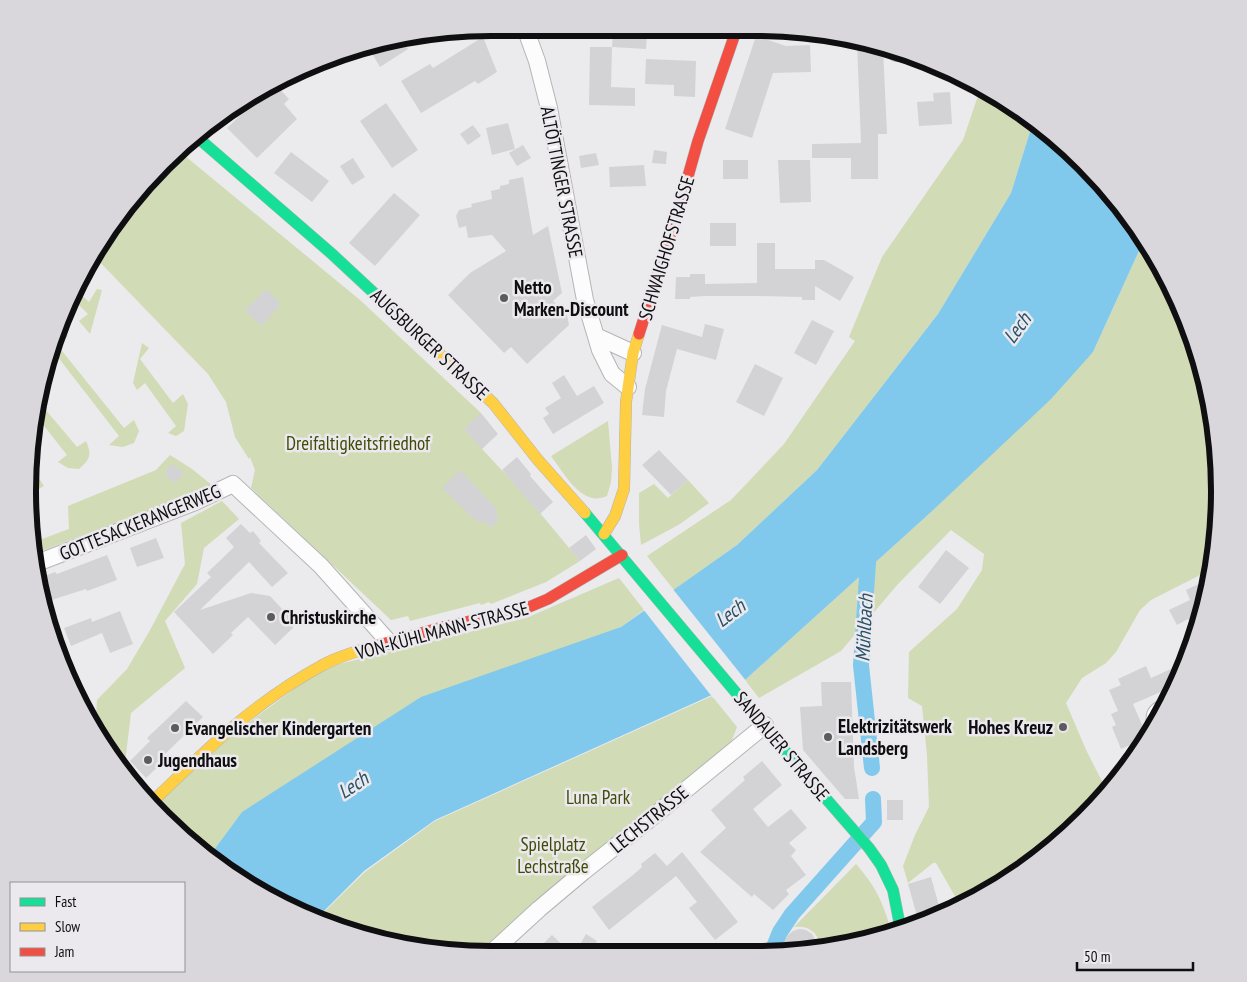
<svg xmlns="http://www.w3.org/2000/svg" width="1247" height="982" viewBox="0 0 1247 982" font-family="'PT Sans Narrow',sans-serif">
	<rect width="100%" height="100%" fill="#ebeaed"/>
	<path fill="#d1dbb5" d="M981,87l7,3 45,32 -22,71 -73,121 -121,156 -80,75 -63,45 -27,-34 84,-56 53,-56 71,-103 -6,-4 33,-80 81,-117z
		M179,151l181,149 121,113 1,36 43,46 55,66 -34,21 -55,22 -2,-2 -8,3 -1,-2 -70,18 -2,-5 -17,4 -140,-132 4,-18 -5,-13 -1,2 -14,-22 -9,-35 -18,-28 -115,-119 70,-92z
		M1143,242l15,18 37,82 21,89 2,91 -8,48 -59,30 -11,10 -24,42 -10,11 -24,15 -16,25 21,49 20,39 -46,49 -74,53 -27,12 -24,-42h-3l-25,20 -5,-17 12,-31 14,-28 -2,-52 -5,-49 -14,-8 1,-46 48,-43 25,-39 2,-16 -33,-24 -53,54 -57,67 -82,47 -14,-18 185,-167 163,-161z
		M97,289l5,1 -12,44 -11,-13 9,-7 -15,-15 4,-8 12,11z
		M63,330l5,6 -10,10 66,82 10,-8 5,11 -5,12 -11,4 -14,-2 10,-9 -65,-84 -5,6 9,-22z
		M142,343l7,5 -9,11 33,44 10,-9 5,10 -4,27 -8,5 -8,-3 8,-7 -31,-43 -8,7 -4,-7z
		M39,402l38,45 9,-6c6,14 4,18 -7,28l-11,-1 -10,-6 9,-7 -30,-38z
		M608,421l4,47 -1,14 -4,14c-25,12 -43,-23 -56,-40z
		M170,455l22,14 21,17 -177,67 -2,-11 35,-13 -1,-23 88,-36z
		M31,467l13,19 -5,3 -10,-12z
		M688,480l21,23 -29,21 -39,21 -2,-21v-31l15,-9 14,14z
		M222,501l17,18 -35,29 -7,36 -32,37 20,47 -54,45 -7,58 -29,-41 2,-30 30,-31 22,-37 36,-68 -4,-41z
		M619,578l25,32 -23,17 -379,185 -34,46 -54,-50 64,-63 105,-77 203,-50z
		M712,696l25,31 -5,13 -17,19 -239,194 -75,-7 -85,-26 49,-48 70,-51z
		M856,864c21,24 27,39 36,69l-72,14c-1,-15 -12,-22 -26,-20z"/>
	<path fill="#80c9ec" d="M1033,122l28,20 82,100 -50,110 -42,47 -121,114 -185,167 -310,140 -71,51 -49,49 -107,-62 34,-46 179,-115 200,-70 116,-82 80,-75 121,-156 73,-121z"/>
	<path fill="#ebeaed" d="M672,588l75,94 -34,16 -70,-89z"/>
	<g fill="none" stroke-linecap="round" stroke-linejoin="round">
		<path stroke="#80c9ec" stroke-width="16" d="M869,548l-8,117 11,103
			M771,954l9,-22 12,-18 82,-92 -1,-23"/>
	</g>
	<path fill="#d3d3d5" d="M613,32l34,2 -1,15 -34,-2z
		M756,36l30,10 24,-1 1,27 -38,1 -21,65 -27,-9z
		M483,37l14,35 -19,12 -3,-3 -54,32 -20,-32 29,-17 3,4z
		M401,39l7,10 -28,18 -13,-22z
		M857,43l26,5 4,86h-9v45h-27v-21h-39v-14l49,-1z
		M590,47h22l-1,40 24,1v18l-46,-1z
		M646,59l50,2 -1,36 -21,-1v-11l-29,-1z
		M274,83l15,16 -5,5 13,15 -40,39 -30,-30 21,-20 -5,-6 17,-13z
		M950,92l2,32 -33,2 -2,-24 17,-1 -1,-8z
		M386,103l32,47 -26,18 -32,-47z
		M508,123l7,26 -23,6 -6,-27z
		M473,125l8,11 -13,9 -8,-11z
		M523,145l8,13 -14,8 -8,-13z
		M654,150l13,2 -1,12 -14,-1z
		M291,152l38,29 -17,21 -38,-29z
		M596,153l3,12 -18,3 -2,-12z
		M353,158l12,19 -13,8 -12,-19z
		M723,160h25v19h-25z
		M778,160h32l1,42 -31,1z
		M644,165l2,21 -36,1 -1,-20z
		M523,177l10,58 15,-9 14,67 -9,8 14,14 2,10 -42,39 -16,-17 -7,6 -56,-58 22,-22 36,-22 -14,-16 -24,3 -2,-12 -7,2 -3,-12 3,-6 13,-3 -1,-3 21,-5 -1,-8 9,-2v-3l9,-2v-4z
		M394,193l26,22 -45,51 -26,-23z
		M710,223h26v23h-26z
		M757,243h18v26h40v-9h9l30,17 -14,24 -25,-15v14h-13v-3l-45,-1h-52l-15,1v2h-15l1,-22h14v-3h15v10l52,-1z
		M266,289l15,15 -20,22 -16,-16z
		M812,320l22,11 -18,34 -22,-12z
		M705,324l19,5 -8,31 -39,-11 -11,42 -2,26 -22,-2 3,-26 17,-64 40,12z
		M755,364l28,14 -19,38 -28,-14z
		M564,375l13,21 17,-10 10,17 -51,31 -10,-16 6,-4 -4,-6 16,-10 -9,-15z
		M481,413l17,21 -16,15 -18,-20z
		M659,450l29,30 -17,15 -29,-30z
		M517,457l14,17 -1,2 23,26 -13,12 -38,-44z
		M171,464l13,8 -8,11 -12,-8z
		M460,470l36,38 2,13 -7,7 -4,-5 -11,-2 -34,-33z
		M241,524l9,9 3,-2 8,10 -2,2 29,30 -16,14 -23,-25 -49,48 51,-17 19,3 15,16h5l3,4v12l-18,17 -27,-28 -17,16 2,2 -20,19 -39,-42 37,-35 -4,-4 27,-26 -8,-9z
		M586,535l10,14 -16,12 -11,-13z
		M156,538l8,20 -27,9 -7,-19z
		M946,550l23,18 -29,36 -22,-17z
		M107,555l10,25 -30,11 -1,-2 -44,14 -3,-25 16,-6 2,2z
		M1209,579l-5,32 -9,23 -7,-15 -11,6 -8,-15 21,-10 -4,-10z
		M120,611l13,33 -23,9 -8,-20 -31,13 -7,-18 27,-10 1,4z
		M1184,663l-10,23 -41,18 14,32 -11,17 -4,-9 -11,5 -9,-22 4,-2 -5,-11 7,-3 -9,-21 12,-5 -3,-6 28,-13 5,12z
		M821,682h30l3,85 5,32h-14l-42,-49 -3,-43 22,-1z
		M186,701l17,16 -39,38 3,3 -21,20 -16,-17 20,-20 -3,-3z
		M762,761l20,24 -29,24 15,18 23,-18 16,19 -18,15 7,7 -5,6 15,19 -20,15 3,4 -16,16 -19,-16 -2,3 -52,-45 26,-24 -15,-18 34,-30 -2,-3z
		M887,800h16v20h-16z
		M682,852l56,70 -23,18 -26,-32 8,-6 -21,-26 -67,54 -17,-23 41,-32 9,-8 -1,-3 14,-11 12,13z
		M931,877l10,36 -22,10 -11,-39z
		M799,929l7,1 6,4 7,13 -34,6 -1,-10 3,-7 6,-5z
		M586,934l11,7 -7,13h-15z
		M552,935l20,19h-39z"/>
	<g fill="none" stroke-linecap="round" stroke-linejoin="round">
		<defs>
			<path id="street" d="M525,28l12,33 12,47 36,192 15,50 12,24 16,13
				M896,53v-3
				M596,336l37,17
				M37,563l158,-61 38,-18 88,82 67,75
				M1155,723c-2,-9 2,-13 10,-16
				M490,954l49,-45 44,-37 72,-57 110,-90"/>
			<path id="fast" d="M197,137l135,117 87,81
				M585,513l216,257 68,78 12,17 12,25 8,41"/>
			<path id="slow" d="M419,335l74,68 45,57 47,53
				M604,534l11,-18 9,-27 2,-87 7,-49 6,-19
				M150,804c55,-53 103,-101 171,-138 17,-10 38,-15 57,-21"/>
			<path id="jam" d="M639,334l40,-126 19,-67 39,-113
				M378,645l65,-18 79,-17 26,-11 74,-44"/>
		</defs>
		<use href="#street" stroke="#b5b4b7" stroke-width="18"/>
		<use href="#fast" stroke="#b5b4b7" stroke-width="12"/>
		<use href="#slow" stroke="#b5b4b7" stroke-width="12"/>
		<use href="#jam" stroke="#b5b4b7" stroke-width="12"/>
		<use href="#street" stroke="#fcfcfc" stroke-width="16"/>
		<use href="#fast" stroke="#16e098" stroke-width="11"/>
		<use href="#slow" stroke="#ffcf43" stroke-width="11"/>
		<use href="#jam" stroke="#f24e42" stroke-width="11"/>
	</g>
	<g fill="#5c5b5d" stroke="#ebe9ee" stroke-width="2">
		<circle cx="504" cy="298" r="5"/>
		<circle cx="271" cy="617" r="5"/>
		<circle cx="1063" cy="727" r="5"/>
		<circle cx="175" cy="728" r="5"/>
		<circle cx="828" cy="737" r="5"/>
		<circle cx="148" cy="760" r="5"/>
	</g>
	<g text-anchor="middle" stroke-width="5" stroke-linejoin="round" paint-order="stroke">
		<g font-size="19" fill="#0f0e10" stroke="#ebe9ee">
			<text transform="translate(562 182) rotate(79)" y="7">ALTÖTTINGER STRASSE</text>
			<text transform="translate(666 248) rotate(-73)" y="7">SCHWAIGHOFSTRASSE</text>
			<text transform="translate(430 344) rotate(43)" y="7">AUGSBURGER STRASSE</text>
			<text transform="translate(140 522) rotate(-22)" y="7">GOTTESACKERANGERWEG</text>
			<text transform="translate(442 630) rotate(-15)" y="7">VON-KÜHLMANN-STRASSE</text>
			<text transform="translate(782 746) rotate(50)" y="7">SANDAUER STRASSE</text>
			<text transform="translate(649 819) rotate(-39)" y="7">LECHSTRASSE</text>
		</g>
		<g font-size="19" font-weight="bold" fill="#0f0e10" stroke="#ebe9ee" text-anchor="start">
			<text x="514" y="294">Netto<tspan x="514" dy="22">Marken-Discount</tspan></text>
			<text x="281" y="624">Christuskirche</text>
			<text x="838" y="733">Elektrizitätswerk<tspan x="838" dy="22">Landsberg</tspan></text>
			<text x="1053" y="734" text-anchor="end">Hohes Kreuz</text>
			<text x="185" y="735">Evangelischer Kindergarten</text>
			<text x="158" y="767">Jugendhaus</text>
		</g>
		<g font-size="19" fill="#404c06" stroke="#ebe9ee">
			<text x="358" y="450">Dreifaltigkeitsfriedhof</text>
			<text x="598" y="804">Luna Park</text>
			<text x="553" y="851">Spielplatz<tspan x="553" dy="22">Lechstraße</tspan></text>
		</g>
		<g font-size="20" font-style="italic" fill="#275267" stroke="#ebe9ee">
			<text transform="translate(1017 328) rotate(-54)" y="7">Lech</text>
			<text transform="translate(730 613) rotate(-37)" y="7">Lech</text>
			<text transform="translate(864 628) rotate(-87)" y="7">Mühlbach</text>
			<text transform="translate(353 785) rotate(-33)" y="7">Lech</text>
		</g>
	</g>
	<path d="M0 0H1247V982H0ZM491 36H756A455 455 0 0 1 1211 491V491A455 455 0 0 1 756 946H491A455 455 0 0 1 36 491V491A455 455 0 0 1 491 36Z" fill="#d9d7dc" fill-rule="evenodd"/>
	<path fill="none" stroke="#0f0e10" stroke-width="6" d="M491 36H756A455 455 0 0 1 1211 491V491A455 455 0 0 1 756 946H491A455 455 0 0 1 36 491V491A455 455 0 0 1 491 36Z"/>
	<rect x="10" y="882" width="175" height="90" fill="#ebe9ee" stroke="#939195"/>
	<rect x="20" y="898" width="25" height="8" fill="#16e098" stroke="#939195"/>
	<text x="55" y="907" font-size="15" fill="#0f0e10">Fast</text>
	<rect x="20" y="923" width="25" height="8" fill="#ffcf43" stroke="#939195"/>
	<text x="55" y="932" font-size="15" fill="#0f0e10">Slow</text>
	<rect x="20" y="948" width="25" height="8" fill="#f24e42" stroke="#939195"/>
	<text x="55" y="957" font-size="15" fill="#0f0e10">Jam</text>
	<path d="M1077 962v8h116v-8" fill="none" stroke="#0f0e10" stroke-width="2.5"/>
	<text x="1084" y="962" font-size="15" fill="#0f0e10" stroke="#ebe9ee" stroke-width="4" paint-order="stroke">50 m</text>
</svg>
